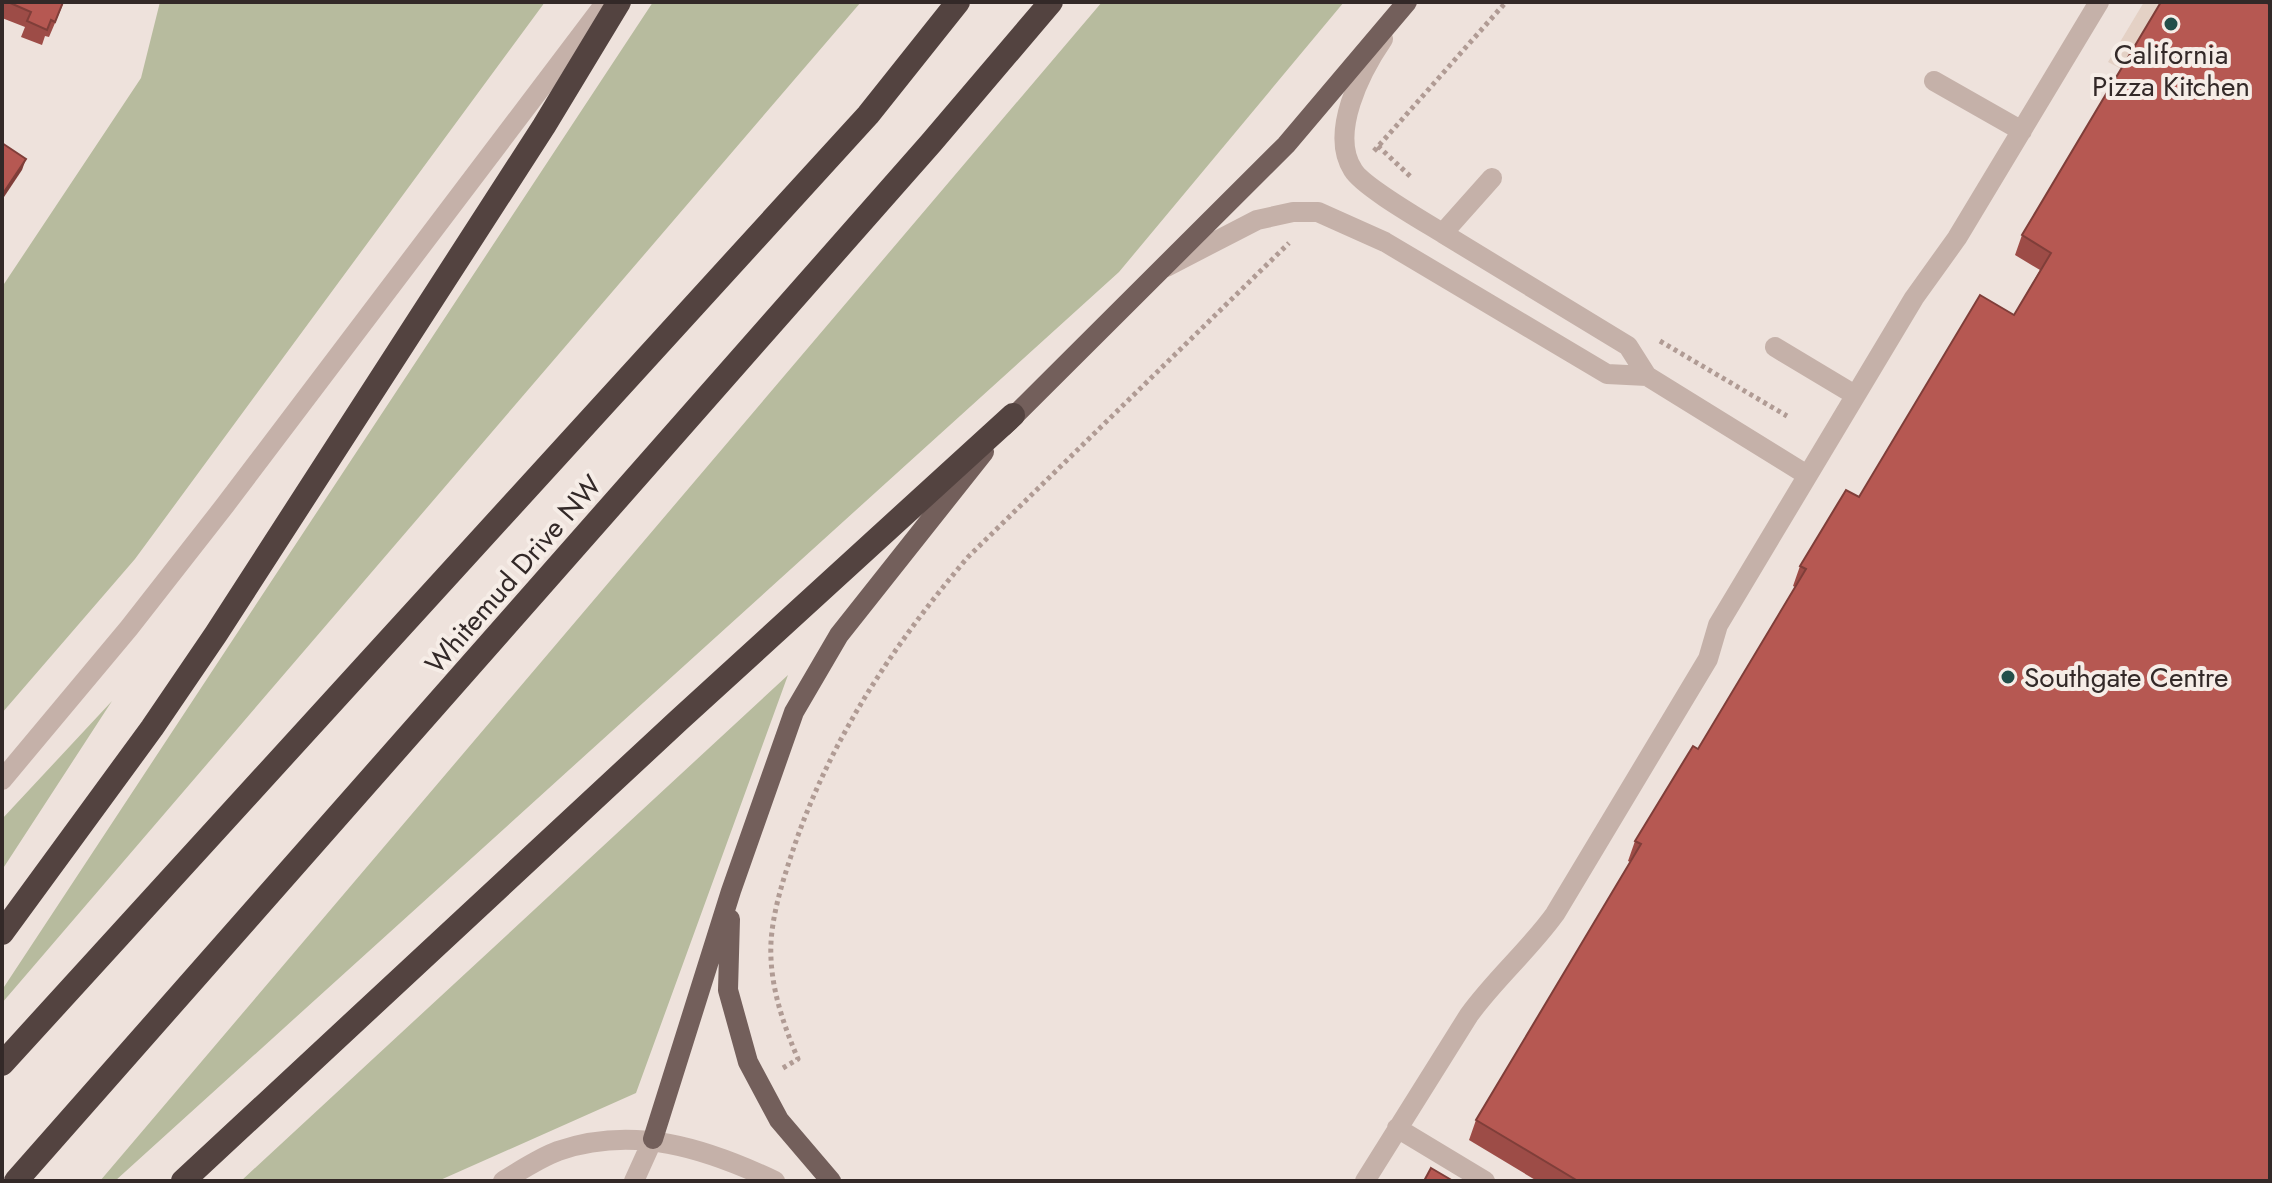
<svg xmlns="http://www.w3.org/2000/svg" width="2272" height="1183" viewBox="0 0 2272 1183" font-family="Jost,sans-serif">
	<rect width="100%" height="100%" fill="#eee2dc"/>
	<path fill="#b7bb9e" d="M160,2h385l-410,557 -133,154v-426l139,-209z
		M653,2h208l-859,1001v-13z
		M1102,2h242l-225,270 -1004,909h-15z
		M788,675l-152,418 -198,88h-197z
		M112,701l-110,169v-51z"/>
	<path fill="#e4d1c5" d="M2144,2h20l-39,69 -17,-9z"/>
	<g fill="none" stroke-linecap="round" stroke-linejoin="round">
		<path stroke="#b09b94" stroke-width="5" stroke-dasharray="4 4" stroke-linecap="butt" d="M1378,146l34,32
			M1374,151l132,-149
			M1660,341l127,75
			M783,1068l15,-9c-16,-38 -29,-76 -27,-117 2,-32 13,-65 23,-95 37,-109 100,-203 174,-290l321,-314"/>
		<path stroke="#c5b1a9" stroke-width="20" d="M1383,39c-22,32 -54,94 -30,131 10,17 72,52 91,64 61,37 122,74 184,112l19,30 160,99
			M1934,81l88,50
			M1443,233l49,-55
			M1166,267l91,-47 36,-8h25l67,30 222,132 40,2
			M1775,347l80,48
			M2,780l127,-152 97,-124 380,-502
			M1397,1128l88,53
			M503,1181c17,-10 36,-23 55,-30 76,-26 147,-3 217,30
			M634,1181l19,-42
			M1365,1181l104,-166c26,-36 60,-65 86,-101l153,-255 10,-34 196,-327 43,-60 142,-236"/>
		<path stroke="#735f5b" stroke-width="20" d="M1003,427l283,-282 121,-143
			M730,919l-2,71 20,72 31,58 52,61
			M653,1139l78,-248 63,-179 45,-77 145,-183"/>
		<path stroke="#534340" stroke-width="24" d="M2,933l150,-205 64,-94 328,-508 75,-124
			M2,1064l866,-949 90,-113
			M16,1181l915,-1038 120,-141
			M183,1181l496,-461 334,-305"/>
	</g>
	<path fill="#9d4c47" d="M2,2h62l-15,35 -4,-1 -3,9 -21,-8 4,-10 -23,-9z
		M2161,2l109,1179h-733l-68,-41 7,-20 154,-258 -2,-1 7,-20 63,-92 97,-162 -2,-1 7,-20 214,-251 26,-45 -25,-15 7,-20z"/>
	<path fill="#7f3e39" d="M26,159l-4,11 -20,30v-5z"/>
	<path fill="#b65852" stroke="#7f3e39" stroke-width="2" d="M8,2h55l-8,20 -4,-2 -4,10 -20,-9 4,-9z
		M2161,2h104l5,3v1176h-692l-102,-61 165,-276 -6,-3 58,-95 5,3 108,-180 -6,-3 46,-76 13,7 121,-202 34,20 37,-62 -29,-18z
		M2,143l24,16 -24,36z
		M1431,1168l22,13h-29z"/>
	<g fill="#234f4a" stroke="#f6ede7" stroke-width="3">
		<circle cx="2171" cy="24" r="8"/>
		<circle cx="2008" cy="677" r="8"/>
	</g>
	<g text-anchor="middle" stroke-width="8" stroke-linejoin="round" paint-order="stroke">
		<g font-size="28" fill="#332928" stroke="#f6ede7">
			<text x="2171" y="64">California<tspan x="2171" dy="32">Pizza Kitchen</tspan></text>
			<text x="2024" y="687" text-anchor="start">Southgate Centre</text>
		</g>
		<g font-size="28" fill="#332928" stroke="#f6ede7">
			<text transform="translate(513 574) rotate(-49)" y="10">Whitemud Drive NW</text>
		</g>
	</g>
	<rect width="2272" height="1183" fill="none" stroke="#332928" stroke-width="8"/>
</svg>
